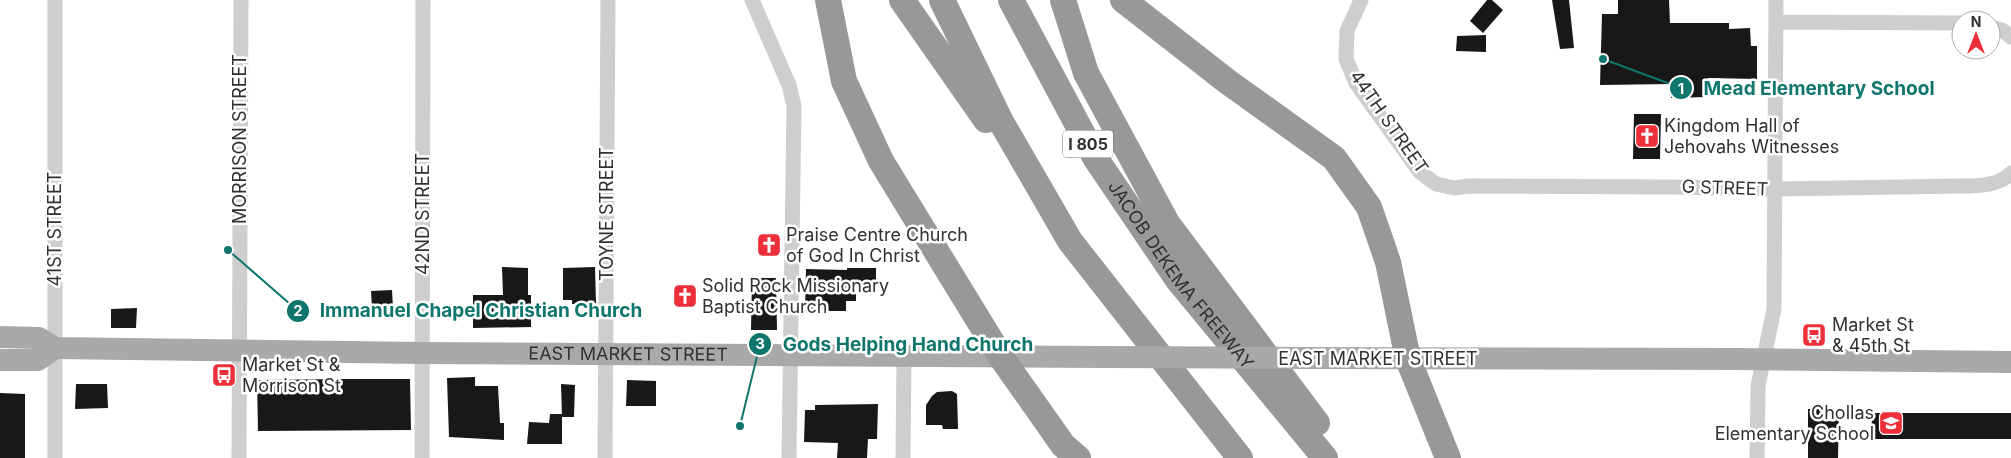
<svg xmlns="http://www.w3.org/2000/svg" width="2011" height="458" viewBox="0 0 2011 458" font-family="Inter,sans-serif">
	<rect width="100%" height="100%" fill="#fff"/>
	<path fill="#181818" d="M1487,0h5l11,10 -20,23 -13,-12z
		M1552,0h17l5,48 -14,1z
		M1618,0h51l1,23h59v6l21,-1 1,18h6v33l-49,-1 -1,19 -36,1v-14l-71,1 2,-71h16z
		M1486,35v17l-30,-1 1,-15z
		M1634,114h27l-1,45h-27z
		M502,267l26,1v27h3v32l-58,1v-33h30z
		M595,267l1,36 -24,1v-4h-9v-32z
		M847,268h29v13l-20,1v19h-10v10h-41l1,-42 41,1z
		M752,278h24l1,52h-26z
		M392,290l1,18h-21l-1,-17z
		M137,308l-1,20h-25v-19z
		M475,377v9h23l2,37h4v17l-55,-3 -2,-59z
		M339,379h71l1,51 -153,1 -1,-51z
		M627,380l29,1v25h-30z
		M76,384h31l1,24 -33,1z
		M561,384l14,1 -1,32h-12z
		M952,391l5,3 1,35h-15l-1,-4h-16v-20l6,-9 5,-4z
		M0,393l25,1v64h-25z
		M878,404l-1,35h-9l-1,19h-30l1,-15 -34,-1 1,-32h10v-5z
		M1808,409h31l-1,49h-30z
		M1871,413h140v26h-138z
		M550,414h12v30h-35l2,-22 20,1z"/>
	<g fill="none" stroke-linecap="round" stroke-linejoin="round">
		<path stroke="#cecece" stroke-width="15" d="M752,0l37,85 5,21 -5,352
			M1361,0l-14,31 -1,28 10,24 64,89 16,12 18,4 14,-2 204,1 104,2 184,-3c17,0 39,0 51,-13
			M1776,22l185,1
			M1991,27l11,3 9,7
			M55,458v-458
			M239,458l2,-458
			M422,458l1,-458
			M605,458l3,-458
			M903,458l1,-102
			M1757,458l1,-72 16,-77 2,-309"/>
		<g stroke="#a9a9a9" stroke-width="22">
			<path id="s1" d="M0,337l39,1 16,10 368,5 681,4"/>
			<path d="M1300,358l437,1 274,3"/>
			<path d="M0,360h38l17,-12"/>
		</g>
		<g stroke="#989898" stroke-width="26">
			<path d="M828,0l16,81 37,80 120,196 62,88 15,13"/>
			<path d="M902,0l84,120"/>
			<path d="M942,0l58,120 70,121 170,217"/>
			<path id="s2" d="M1011,0l85,159 82,121 147,178"/>
			<path d="M1063,0l23,73 81,150 150,200"/>
			<path d="M1123,0l105,82 106,76 35,49 19,55 20,97 40,99"/>
		</g>
		<path stroke="#a9a9a9" stroke-width="22" d="M1104,357l196,1"/>
	</g>
	<defs>
		<symbol id="church-square" viewBox="-11 -11 22 22"><rect x="-9" y="-9" width="18" height="18" rx="4" fill="#ec2f38" stroke="#fff"/><path d="M-1.2-6h2.4v3.5h3.3v2.4h-3.3V6h-2.4V-.1h-3.3v-2.4h3.3Z" fill="#fff"/></symbol>
		<symbol id="bus-square" viewBox="-11 -11 22 22"><rect x="-9" y="-9" width="18" height="18" rx="4" fill="#ec2f38" stroke="#fff"/><path d="M-5-6H5V4H4V6H2V4H-2V6H-4V4H-5ZM-3.5-4V0h7V-4ZM-3.5 1.2v1.5H-2V1.2ZM2 1.2v1.5H3.5V1.2Z" fill="#fff"/></symbol>
		<symbol id="school-square" viewBox="-11 -11 22 22"><rect x="-9" y="-9" width="18" height="18" rx="4" fill="#ec2f38" stroke="#fff"/><path d="M0-5L7-2L0 1L-7-2ZM-4 1L0 2.5L4 1V4Q0 6-4 4Z" fill="#fff"/></symbol>
	</defs>
	<g fill-rule="evenodd">
		<use href="#church-square" x="1633" y="122" width="28" height="28"/>
		<use href="#church-square" x="755" y="231" width="28" height="28"/>
		<use href="#church-square" x="671" y="282" width="28" height="28"/>
		<use href="#bus-square" x="1800" y="321" width="28" height="28"/>
		<use href="#bus-square" x="210" y="361" width="28" height="28"/>
		<use href="#school-square" x="1877" y="409" width="28" height="28"/>
	</g>
	<g text-anchor="middle" stroke-width="5" stroke-linejoin="round" paint-order="stroke">
		<rect fill="#fff" stroke="#6f6f6f" stroke-width="1" x="1063" y="130.5" width="50" height="27" rx="4"/>
		<g font-size="16" font-weight="bold" fill="#313131">
			<text x="1088" y="150">I 805</text>
		</g>
		<g font-size="18" fill="#313131" stroke="#fff">
			<text transform="translate(1389 122) rotate(55)" y="6">44TH STREET</text>
			<text transform="translate(240 139) rotate(-90)" y="6">MORRISON STREET</text>
			<text transform="translate(1725 188) rotate(2)" y="6">G STREET</text>
			<text transform="translate(423 214) rotate(-90)" y="6">42ND STREET</text>
			<text transform="translate(607 214) rotate(-90)" y="6">TOYNE STREET</text>
			<text transform="translate(55 229) rotate(-90)" y="6">41ST STREET</text>
			<text dy="6" stroke="none"><textPath href="#s2" startOffset="324">JACOB DEKEMA FREEWAY</textPath></text>
			<text dy="6" stroke="none"><textPath href="#s1" startOffset="631">EAST MARKET STREET</textPath></text>
			<text x="1378" y="365">EAST MARKET STREET</text>
		</g>
		<g font-size="18" fill="#313131" stroke="#fff" text-anchor="start">
			<text x="1664" y="132">Kingdom Hall of<tspan x="1664" dy="21">Jehovahs Witnesses</tspan></text>
			<text x="786" y="241">Praise Centre Church<tspan x="786" dy="21">of God In Christ</tspan></text>
			<text x="702" y="292">Solid Rock Missionary<tspan x="702" dy="21">Baptist Church</tspan></text>
			<text x="1832" y="331">Market St<tspan x="1832" dy="21">&amp; 45th St</tspan></text>
			<text x="242" y="371">Market St &amp;<tspan x="242" dy="21">Morrison St</tspan></text>
			<text x="1874" y="419" text-anchor="end">Chollas<tspan x="1874" dy="21">Elementary School</tspan></text>
		</g>
	</g>
	<path fill="none" stroke="#0f766e" stroke-width="2" d="M1603 59L1681 88M228 250L298 311M740 426L760 344"/>
	<g fill="#0f766e" stroke="#fff" stroke-width="2">
		<circle cx="1603" cy="59" r="5"/>
		<circle cx="228" cy="250" r="5"/>
		<circle cx="740" cy="426" r="5"/>
		<circle cx="1681" cy="88" r="12"/>
		<circle cx="298" cy="311" r="12"/>
		<circle cx="760" cy="344" r="12"/>
	</g>
	<g font-size="15" text-anchor="middle" font-weight="bold" fill="#fff">
		<text x="1681" y="94">1</text>
		<text x="298" y="316">2</text>
		<text x="760" y="349">3</text>
	</g>
	<g font-size="19" text-anchor="middle" font-weight="bold" fill="#0f766e" stroke="#fff" stroke-width="5" stroke-linejoin="round" paint-order="stroke">
		<text x="1819" y="95">Mead Elementary School</text>
		<text x="481" y="317">Immanuel Chapel Christian Church</text>
		<text x="908" y="351">Gods Helping Hand Church</text>
	</g>
	<g transform="translate(1976 35)"><circle r="24" fill="#ffffff" stroke="#adadad"/>
	<path d="M0-4L9 19L0 12L-9 19Z" fill="#ec2f38"/>
	<text y="-8" font-size="14" font-weight="bold" text-anchor="middle" fill="#313131">N</text>
	</g>
</svg>
